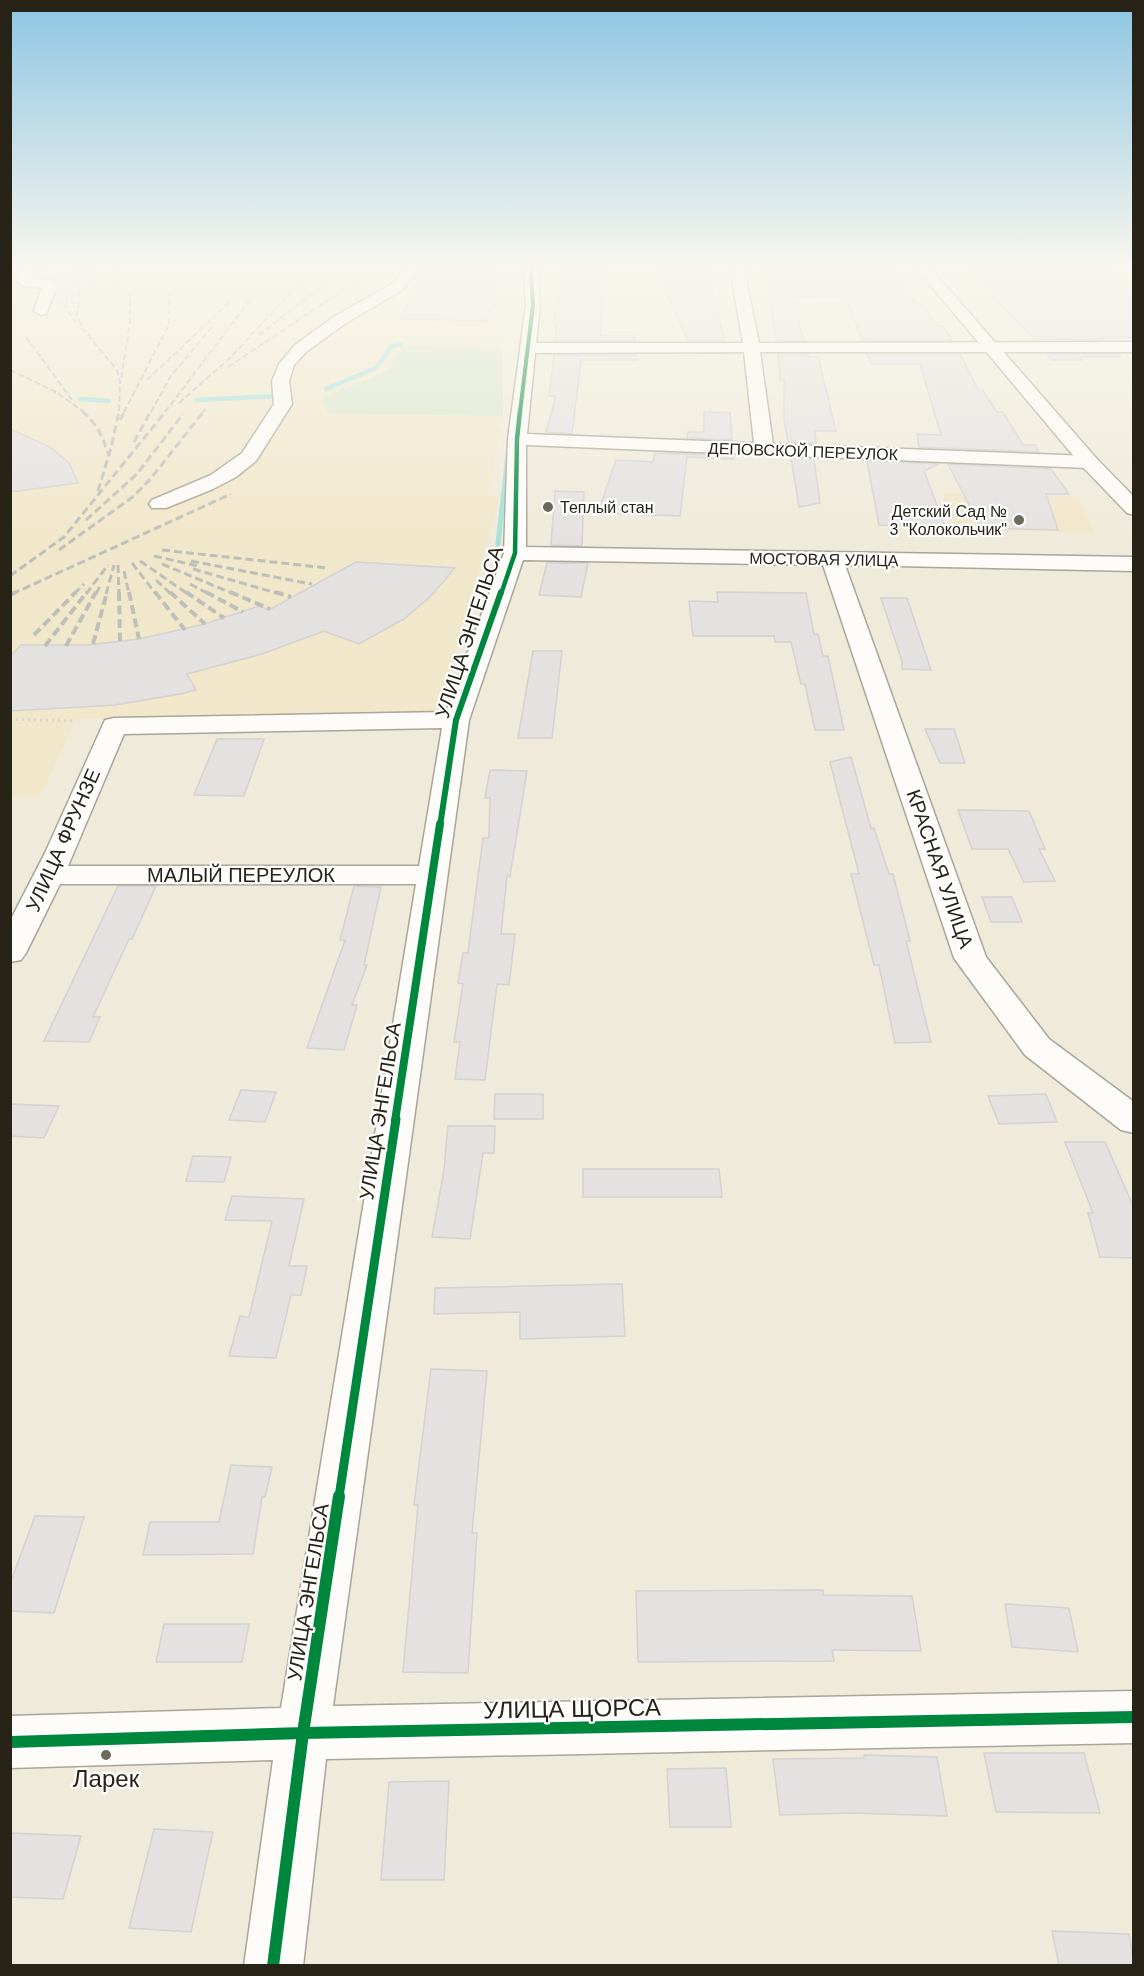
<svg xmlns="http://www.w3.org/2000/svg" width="1144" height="1976" viewBox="0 0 1144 1976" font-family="Helvetica,sans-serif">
	<rect width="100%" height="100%" fill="#efead9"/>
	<path fill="#f1e7ca" d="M10,269h175l162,5 4,-5h68l-6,10 -32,35 49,2 -1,4 74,2v100l-7,4 5,3 -13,66 12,2 -62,215 -362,7 -36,77 -29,1z
		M942,493l136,4 17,36 -143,-5z"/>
	<path fill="#d7e6cb" d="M402,346l101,3v67l-175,-3 -6,-15 67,-28z"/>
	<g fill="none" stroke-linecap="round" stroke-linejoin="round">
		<path stroke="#a4e0db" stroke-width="4.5" d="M326,389l50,-21 16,-22 9,-2
			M80,399l29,2
			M197,400l82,-4"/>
		<path stroke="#a4e0db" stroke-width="5" d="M498,544l10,-90"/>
	</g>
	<path fill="#e4e2e1" stroke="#d4d1d0" stroke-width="1.5" d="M422,269l65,1 12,3v25l-13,23 -86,-2z
		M561,269h41l-1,67h34v5h-80l1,-16h-3z
		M656,269h52l16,72h-36z
		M767,269h122l27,35h5l17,22h5l9,14h-90l-17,-44 -54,1 13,44h-28z
		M1105,269l29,21v47l-33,1 2,2 -69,-1 -46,-48h3l-19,-21z
		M91,272l-5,30 -29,1 6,-30z
		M778,354h30v3h10l18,74h-21l1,12 -28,-1 -4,-22v-40h-4z
		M867,354h93l19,37h4l14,21h6l20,33h12l4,7 -120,-5 -2,-13 24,1 -21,-71h-49z
		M1047,354h72l2,3h-41l2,3h-31z
		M554,355h82l1,5h-56l-9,74 -26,-2 10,-36h-7z
		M704,412l26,1 2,27 -45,-2 1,-6h16z
		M10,429l40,18 19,16 9,20 -68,9z
		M655,453l78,3 1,3 -47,-2 -7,59 -82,-3 18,-53 37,2z
		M791,458l23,1 6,44 -21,4z
		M867,461l72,3 -15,7 21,55 -66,-1z
		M948,464l103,5 18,25h-23l12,36 -77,-2z
		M555,491l29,1 -2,54 -31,-1z
		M356,562l99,6 -25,29 -26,22 -45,25 -35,-13 -62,23 -75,20 9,16 -16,4 -65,11 -105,6v-54l11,-12h67l51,-6 66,-15 54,-18 10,4z
		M547,563h41l-7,34 -42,-2z
		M717,592l89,1 8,41h4l5,22h5l16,74h-29l-10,-46h-4l-10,-42h-16l-1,-6h-81l-4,-35 29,1z
		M881,598h26l24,72 -29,-1v-8z
		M533,651h29l-10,87h-34z
		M925,729h29l11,34h-25z
		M217,739h47l-20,57 -50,-1z
		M851,757l20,71h3l15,46h4l17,67h-4l25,101 -36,1 -16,-78h-5l-23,-91h8l-29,-112z
		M490,770l37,1 -17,105h-3l-6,58h14l-6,51 -12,-1 -12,96 -30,-1 5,-37h-6l9,-58 -5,-1 5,-30h5l15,-115h6l1,-40h-5z
		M958,810l71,1 16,38h-6l16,32 -31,1 -16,-33h-36z
		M118,886h38l-24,53h-3l-36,78h7l-11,25 -45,-1z
		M354,886l27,1 -17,78h3l-15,40h5l-13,45 -37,-2 38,-108h-5z
		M982,897h30l10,25h-31z
		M241,1090l35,2 -11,30 -36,-2z
		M495,1094h48v25h-49z
		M1046,1094l11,28 -58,2 -11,-28z
		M10,1104l49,2 -15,32 -34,-2z
		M448,1126h47l-1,27h-11l-13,86 -38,-2 12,-67z
		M1065,1142h40l29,66v50l-34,-1 -12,-44h5z
		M193,1156l38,1 -7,25 -38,-1z
		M583,1169h136l3,28h-139z
		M232,1196l72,3 -15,67h18l-6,29h-10l-15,63 -47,-2 11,-40 9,1 23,-96 -47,-1z
		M622,1284l3,52 -105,3v-27l-86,2 1,-26z
		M431,1369l56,2 -15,162h5l-9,140 -65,-1 15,-167h-4z
		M231,1465l41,2 -7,30h-3l-9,57 -110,1 7,-33h69z
		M35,1516l49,1 -30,96 -44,-2v-27z
		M823,1590v5l89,1 9,55 -89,-1 2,11 -196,1 -2,-71z
		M1005,1604l64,4 9,44 -66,-5z
		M164,1624h85l-7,38h-86z
		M984,1753h100l16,60 -104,-1z
		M864,1755l73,2 10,59 -94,-3 -73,2 -7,-56 91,-1z
		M726,1768l5,59h-61l-3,-58z
		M449,1781l-5,99h-63l8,-98z
		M154,1829l59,3 -22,100 -62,-4z
		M10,1833l71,3 -18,63 -53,-2z
		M1052,1931l77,3 5,31h-75z"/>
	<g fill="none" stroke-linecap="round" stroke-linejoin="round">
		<defs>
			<path id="minor" d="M24,269h15l-8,9 20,2 7,4 -12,30 -5,1 -7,-4 8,-23 -18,-2 -7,-4 -1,-4z
				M406,269h14l-18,21 -56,33 -40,29 -12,13 -5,16 3,23 -36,57 -20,16 -23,12 -47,19h-14l-3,-4 3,-4 59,-25 31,-22 32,-49 -2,-23 7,-17 16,-19 40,-29 57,-32z
				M524,269h14l2,36 -4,38h207l-13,-74h14l15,74 375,-1v10h-374l13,92 316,12 7,2 2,4 -2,4 -7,2 -563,-23v102l608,10v14l-289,-6 141,392 63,82 85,63v31l-13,-3 -96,-75 -71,-97 -131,-393 -300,-5 -54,160 -136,986 801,-15v52l-808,16 -23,207h-59l29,-206 -263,8v-52l271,-8 135,-824h-356l-34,69 -5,7 -11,2v-41l35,-68 60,-133 9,-2 332,-6 58,-159 4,-114 18,-134zM744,352l10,91 -227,-9 8,-81zM442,728l-23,138h-351l56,-132z"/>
			<path id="major" d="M917,269h14l165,189 38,39v18l-7,-2 -45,-47z"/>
		</defs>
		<use href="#minor" stroke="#a9a598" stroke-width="3"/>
		<use href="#major" stroke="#a9a598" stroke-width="3"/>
		<path stroke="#d6d5d0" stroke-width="3" stroke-dasharray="2 4" stroke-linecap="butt" d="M10,719l64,2"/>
		<use href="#minor" fill="#fdfcf9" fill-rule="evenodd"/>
		<use href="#major" fill="#fdfcf9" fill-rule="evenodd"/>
		<path stroke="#bfbfba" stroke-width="2" stroke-dasharray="6 3" stroke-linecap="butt" d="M114,269l16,26v27l-9,58
			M82,275l-5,41 6,13 34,41 3,12 -1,30
			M70,276l-5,31 14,20
			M259,335l68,-53
			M26,337l46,63
			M228,367l138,-92
			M10,370l46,22 28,20
			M147,380l86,-81
			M179,403l52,-46 71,-77
			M124,412l45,-87 1,-37
			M151,412l19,-35 42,-50
			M165,412l85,-112
			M203,412l2,-3"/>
		<path stroke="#bfbfba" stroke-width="3" stroke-dasharray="8 4" stroke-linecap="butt" d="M82,411c14,12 21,25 26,43
			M120,420l5,-9
			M134,442l17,-31
			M98,491l13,-43 8,-37
			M86,520l51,-46 46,-60
			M59,550l75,-54 18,-19 52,-66
			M162,550l166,18
			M154,556l44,10
			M140,561l48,33
			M191,561l121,23
			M132,563l24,31
			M162,564l72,30
			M118,565l1,29
			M193,569l87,25
			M124,571l5,23
			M10,576l54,-39 102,-126
			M156,580l15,14
			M190,584l19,10
			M12,594l219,-100
			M74,594l10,-10
			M86,594l22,-29
			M96,594l4,-8
			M106,594l8,-29"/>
		<path stroke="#bfbfba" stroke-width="4" stroke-dasharray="9 4.5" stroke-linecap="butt" d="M119,592l1,49
			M129,592l10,47
			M155,592l30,38
			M170,592l35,32
			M186,592l38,26
			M206,592l37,20
			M230,592l40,17
			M275,592l16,5
			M10,595l6,-3
			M34,635l42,-43
			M93,644l14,-52
			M45,646l42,-54
			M66,646l30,-54"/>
		<defs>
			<path id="cycleway-far5" d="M520,412l13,-107 -2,-36"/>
			<path id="cycleway-far4" d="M501,594l14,-41 2,-114 3,-28"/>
			<path id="cycleway-far3" d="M440,826l16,-106 45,-128"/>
			<path id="cycleway-far2" d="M395,1121l45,-297"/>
			<path id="cycleway-far1" d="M339,1497l57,-378"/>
			<path id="cycleway" d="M10,1742l293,-9 831,-16
				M273,1966l30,-233 36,-237"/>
		</defs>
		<use href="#cycleway-far5" stroke="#fff" stroke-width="5"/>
		<use href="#cycleway-far4" stroke="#fff" stroke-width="7"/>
		<use href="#cycleway-far3" stroke="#fff" stroke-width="9"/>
		<use href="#cycleway-far2" stroke="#fff" stroke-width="11"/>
		<use href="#cycleway-far1" stroke="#fff" stroke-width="13"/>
		<use href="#cycleway" stroke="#fff" stroke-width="16"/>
		<use href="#cycleway-far5" stroke="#00873e" stroke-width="4"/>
		<use href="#cycleway-far4" stroke="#00873e" stroke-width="4.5"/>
		<use href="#cycleway-far3" stroke="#00873e" stroke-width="6"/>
		<use href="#cycleway-far2" stroke="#00873e" stroke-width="8"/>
		<use href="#cycleway-far1" stroke="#00873e" stroke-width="9"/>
		<use href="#cycleway" stroke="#00873e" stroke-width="12"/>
	</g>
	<linearGradient id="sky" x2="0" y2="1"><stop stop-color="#8dc6e3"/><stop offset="0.49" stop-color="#f8f6ee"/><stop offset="1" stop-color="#f8f6ee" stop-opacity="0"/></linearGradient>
	<rect width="1144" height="545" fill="url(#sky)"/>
	<g fill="#6d695b" stroke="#fff" stroke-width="2">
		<circle cx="548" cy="507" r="6"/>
		<circle cx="1019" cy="520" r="6"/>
		<circle cx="106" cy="1755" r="6"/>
	</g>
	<g text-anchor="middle" stroke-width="4.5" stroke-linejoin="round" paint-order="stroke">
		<g font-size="16" fill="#272317" stroke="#fff">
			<text transform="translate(803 451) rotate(2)" y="6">ДЕПОВСКОЙ ПЕРЕУЛОК</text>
			<text transform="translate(824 559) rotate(1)" y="6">МОСТОВАЯ УЛИЦА</text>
		</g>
		<g font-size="16" fill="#272317" stroke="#fff" text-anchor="start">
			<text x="560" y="513">Теплый стан</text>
			<text x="1007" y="517" text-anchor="end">Детский Сад №<tspan x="1007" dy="18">3 "Колокольчик"</tspan></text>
		</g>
		<g font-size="20" fill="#272317" stroke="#fff">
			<text transform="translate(469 632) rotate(-72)" y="7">УЛИЦА ЭНГЕЛЬСА</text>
			<text transform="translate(63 840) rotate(-66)" y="7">УЛИЦА ФРУНЗЕ</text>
			<text transform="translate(940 869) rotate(71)" y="7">КРАСНАЯ УЛИЦА</text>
			<text x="241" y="882">МАЛЫЙ ПЕРЕУЛОК</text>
			<text transform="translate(380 1111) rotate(-81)" y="7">УЛИЦА ЭНГЕЛЬСА</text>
			<text transform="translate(308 1592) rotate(-81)" y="7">УЛИЦА ЭНГЕЛЬСА</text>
		</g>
		<g font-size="24" fill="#272317" stroke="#fff">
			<text transform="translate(572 1709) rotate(-1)" y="8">УЛИЦА ЩОРСА</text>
		</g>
		<g font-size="24" fill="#272317" stroke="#fff">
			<text x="106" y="1787">Ларек</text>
		</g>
	</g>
	<rect width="1144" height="1976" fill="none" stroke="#272317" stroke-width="24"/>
</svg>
